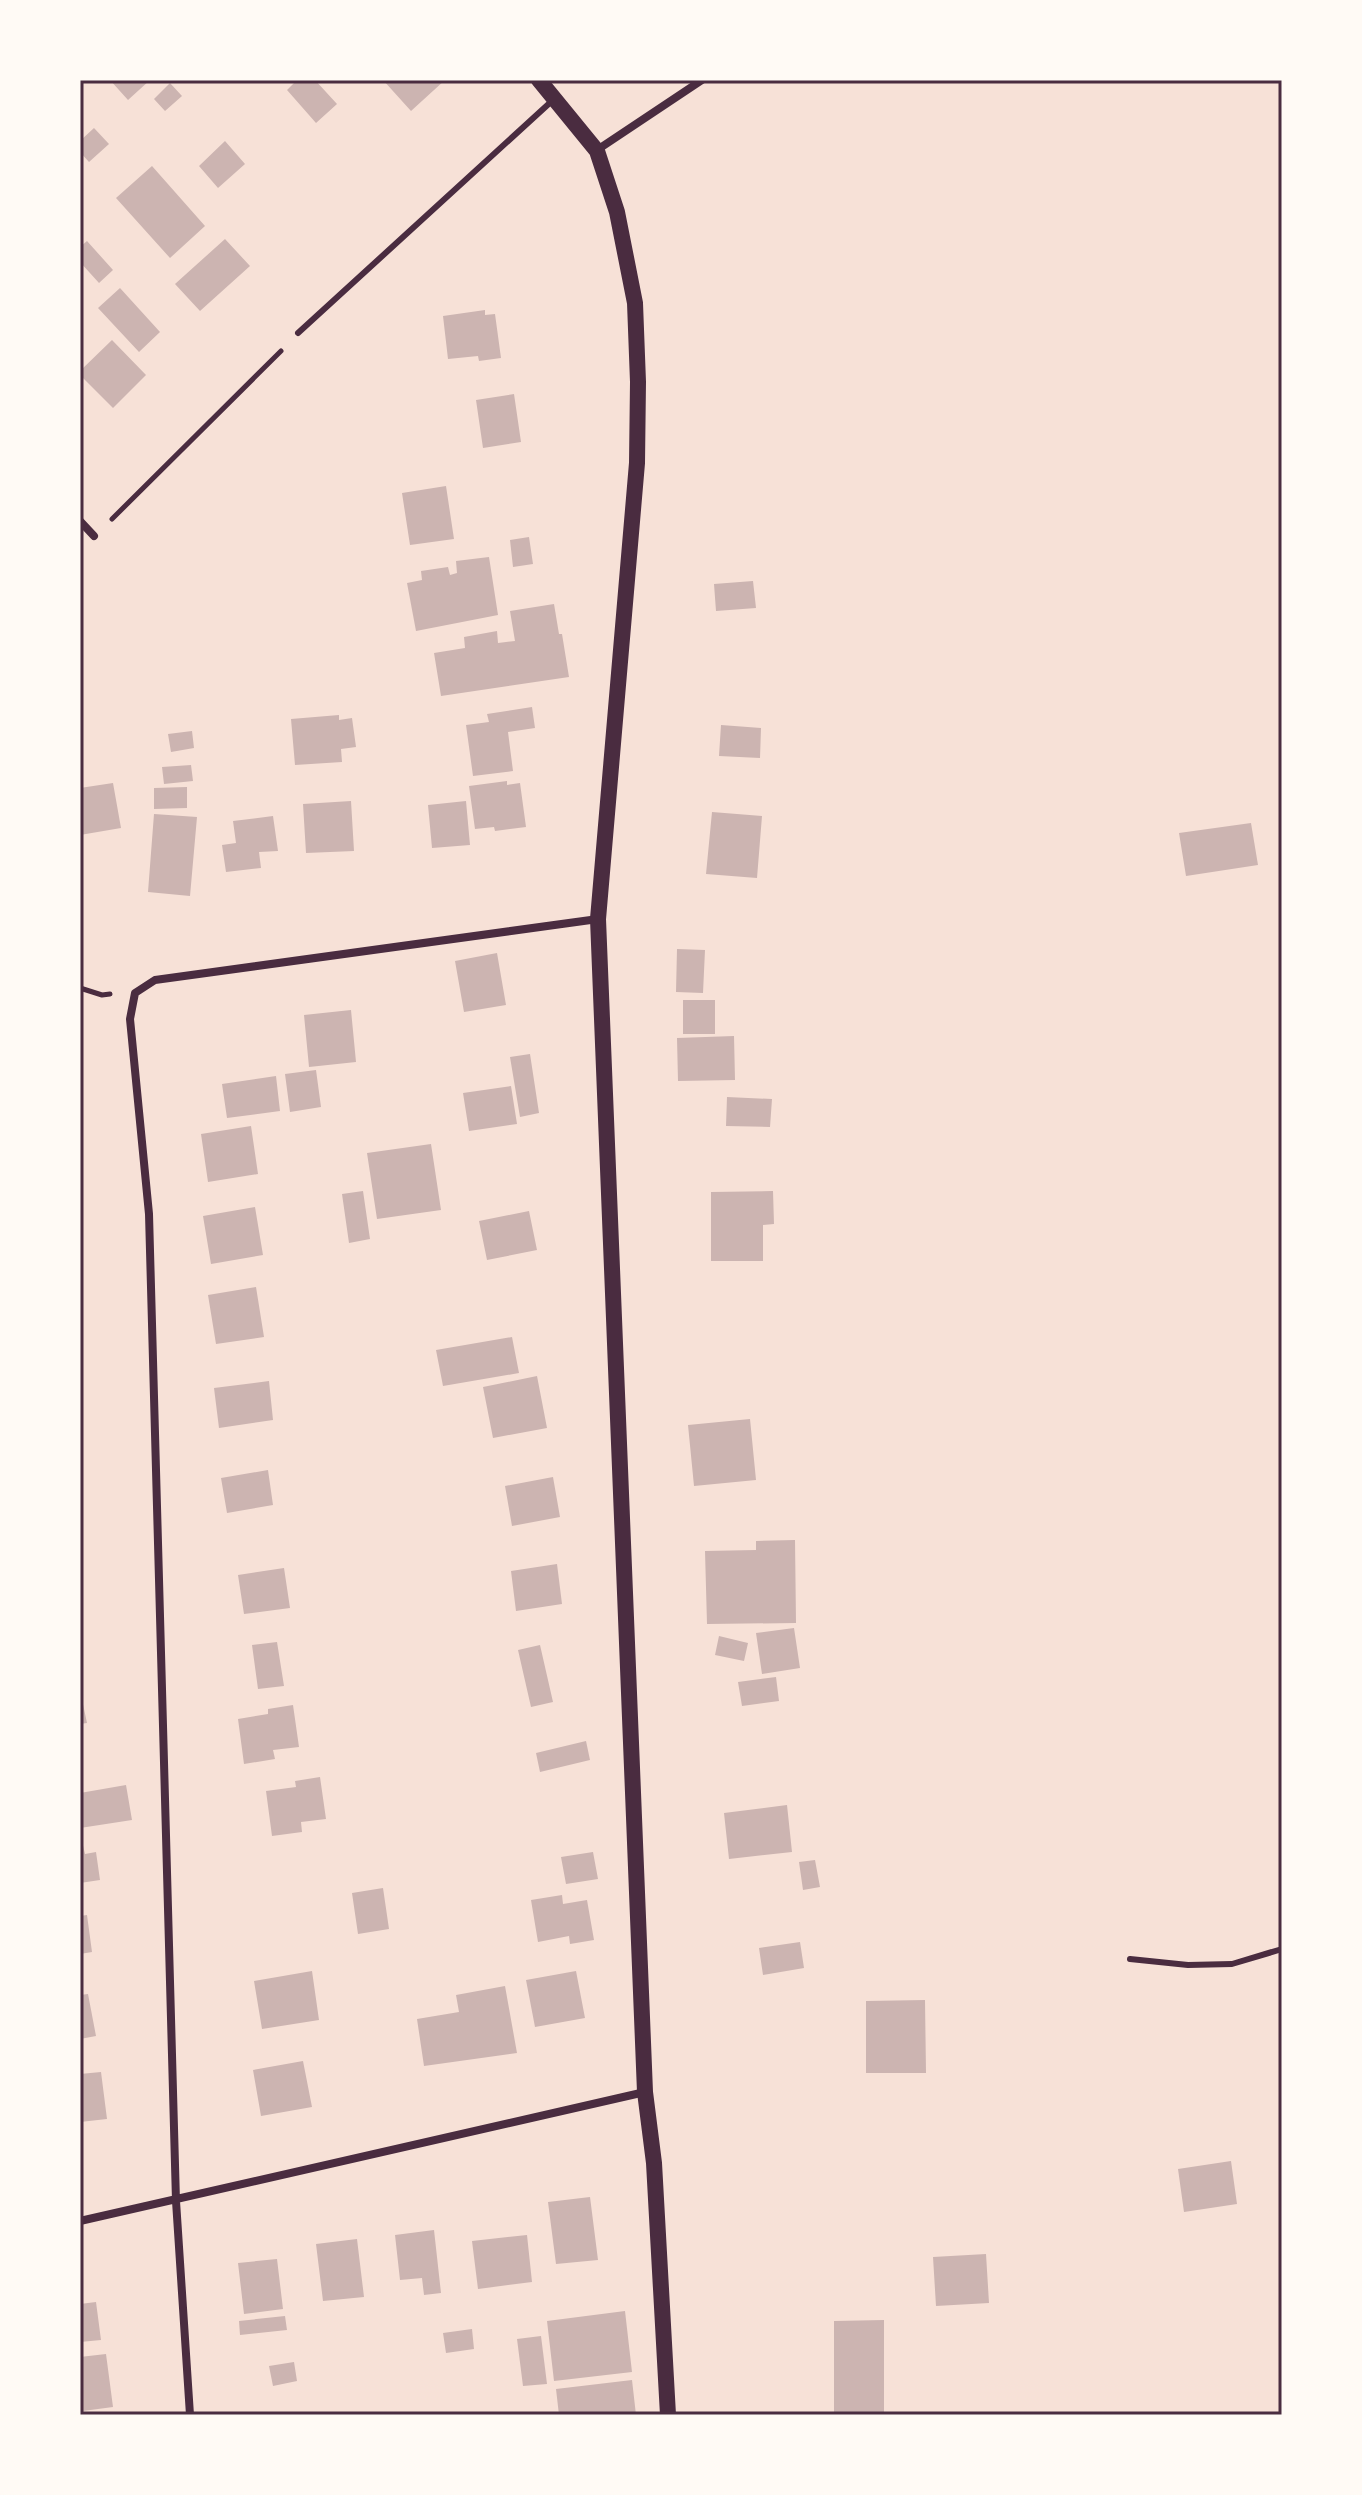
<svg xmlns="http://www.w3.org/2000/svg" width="1362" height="2495" viewBox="0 0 1362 2495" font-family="'Sofia Sans Condensed',sans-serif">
	<rect width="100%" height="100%" fill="#f7e1d7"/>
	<path fill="#ccb4b1" d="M110,80h40l-22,20z
		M297,80h18l22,24 -21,19 -29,-33z
		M383,80h62l-34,31z
		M170,83l12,13 -17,15 -11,-12z
		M94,128l15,16 -20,18 -9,-10v-11z
		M225,141l20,23 -27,24 -19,-22z
		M152,166l53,60 -35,32 -54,-60z
		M225,239l25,27 -50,45 -25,-27z
		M87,241l26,29 -14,13 -19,-21v-15z
		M120,288l40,44 -21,20 -41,-44z
		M485,310v5l10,-1 6,44 -22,3 -1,-5 -30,3 -5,-43z
		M112,340l34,35 -33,33 -33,-33v-4z
		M514,394l7,48 -38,6 -7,-48z
		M446,486l8,53 -44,6 -8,-52z
		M529,537l4,27 -20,3 -3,-27z
		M489,557l9,58 -82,16 -9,-48 15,-3 -1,-9 27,-4 2,8 7,-2 -1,-12z
		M753,581l3,27 -40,3 -2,-27z
		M554,604l5,30h3l7,43 -128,19 -7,-43 31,-5 -1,-11 33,-6 1,12 17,-2 -5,-30z
		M532,707l3,21 -27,4 5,39 -40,5 -7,-51 23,-3 -2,-8z
		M339,715v5l13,-2 4,29 -15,2 1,13 -47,3 -4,-46z
		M721,725l40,3 -1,30 -41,-2z
		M192,731l2,17 -23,4 -3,-18z
		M191,765l2,16 -29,3 -2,-17z
		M507,781v4l13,-2 6,44 -31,4 -1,-4 -19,2 -6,-43z
		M113,783l8,45 -41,7v-47z
		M187,787v21l-33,1v-21z
		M351,801l3,50 -48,2 -3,-49z
		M466,801l4,44 -38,3 -4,-43z
		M712,812l50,4 -5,62 -51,-4z
		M154,814l43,3 -7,79 -42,-4z
		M273,816l5,35 -19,1 2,16 -35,4 -4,-27 14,-2 -3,-22z
		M1251,823l7,42 -72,11 -7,-43z
		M677,949l28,1 -2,43 -27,-1z
		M497,953l9,52 -42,7 -9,-51z
		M683,1000h32v34h-32z
		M351,1010l5,52 -47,5 -5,-52z
		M734,1036l1,44 -57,1 -1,-43z
		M530,1054l9,59 -19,4 -10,-60z
		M316,1070l5,37 -31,5 -5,-38z
		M276,1076l4,35 -53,7 -5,-34z
		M511,1086l6,38 -48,7 -6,-38z
		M727,1097l45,2 -2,28 -44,-1z
		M251,1126l7,48 -50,8 -7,-48z
		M431,1144l10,66 -64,9 -10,-66z
		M363,1191l7,48 -21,4 -7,-49z
		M773,1191l1,33 -11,1v36h-52v-69z
		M255,1207l8,48 -52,9 -8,-48z
		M529,1211l8,39 -50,10 -8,-39z
		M256,1287l8,50 -48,7 -8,-49z
		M512,1337l7,36 -76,13 -7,-36z
		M537,1376l10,52 -54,10 -10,-51z
		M269,1381l4,39 -54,8 -5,-40z
		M750,1419l6,61 -62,6 -6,-61z
		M268,1470l5,35 -46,8 -6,-35z
		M553,1477l7,40 -48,9 -7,-40z
		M795,1540l1,83 -89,1 -2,-73 51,-1v-9z
		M557,1564l5,40 -46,7 -5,-40z
		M284,1568l6,40 -46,6 -6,-39z
		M794,1628l6,40 -38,6 -6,-41z
		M719,1636l29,7 -4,18 -29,-6z
		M277,1642l7,44 -26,3 -6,-44z
		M540,1645l13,57 -22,5 -13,-57z
		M776,1677l3,24 -37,5 -4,-24z
		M80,1690l7,33 -7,1z
		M293,1705l6,42 -26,3 2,9 -31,5 -6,-45 30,-5v-5z
		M586,1741l4,19 -50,12 -4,-19z
		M320,1777l6,42 -25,3 1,10 -30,4 -6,-45 30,-4 -1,-6z
		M126,1785l6,35 -52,8v-35z
		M787,1805l5,47 -63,7 -5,-46z
		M80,1832l5,22 11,-2 4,28 -20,3z
		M593,1852l5,27 -32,5 -5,-27z
		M815,1860l5,27 -17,3 -4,-28z
		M383,1888l6,41 -31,5 -6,-41z
		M562,1895l1,9 24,-4 7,40 -24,4 -1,-8 -31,6 -7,-42z
		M87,1915l5,37 -12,2v-38z
		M800,1942l4,26 -41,7 -4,-27z
		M312,1971l7,49 -57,9 -8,-48z
		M576,1971l9,47 -50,9 -9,-47z
		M505,1986l12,67 -93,13 -7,-47 42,-7 -3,-17z
		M88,1994l8,42 -16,3v-44z
		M925,2000l1,73h-60v-72z
		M303,2061l9,46 -51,9 -8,-46z
		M101,2072l6,47 -27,3v-48z
		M1231,2161l6,43 -53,8 -6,-43z
		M590,2197l8,63 -42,4 -8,-62z
		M434,2230l7,63 -17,2 -2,-17 -22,2 -5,-45z
		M527,2235l5,47 -54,7 -6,-48z
		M357,2239l7,58 -41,4 -7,-57z
		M986,2254l3,49 -53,3 -3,-49z
		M277,2259l6,50 -39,5 -6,-51z
		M96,2302l5,38 -21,2v-38z
		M625,2311l7,61 -78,9 -7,-60z
		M285,2316l2,14 -47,5 -1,-14z
		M884,2320v95h-50v-94z
		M472,2329l2,20 -28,4 -3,-20z
		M541,2336l6,48 -24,2 -6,-47z
		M106,2354l7,53 -30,4 -1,-12h-2v-42z
		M294,2362l3,19 -24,5 -4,-20z
		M632,2380l4,35h-77l-3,-26z"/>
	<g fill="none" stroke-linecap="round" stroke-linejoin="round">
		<path stroke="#4a2c40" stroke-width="5" d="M112,519l169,-168
			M80,988l22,7 8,-1"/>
		<path stroke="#4a2c40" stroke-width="6" d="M298,333l255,-233
			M1130,1959l58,6 44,-1 50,-15"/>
		<path stroke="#4a2c40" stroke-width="8" d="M597,150l105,-70
			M80,521l14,15
			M80,2221l565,-129
			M190,2415l-14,-214 -27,-987 -19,-195 5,-26 20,-13 443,-61"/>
		<path stroke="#4a2c40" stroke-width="16" d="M539,80l58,71 20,61 18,91 3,79 -1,81 -39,456 47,1173 9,71 14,252"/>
	</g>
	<rect width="1362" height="2495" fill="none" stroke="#fffaf5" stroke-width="164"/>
	<rect x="82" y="82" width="1198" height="2331" fill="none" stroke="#4a2c40" stroke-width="3"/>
</svg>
